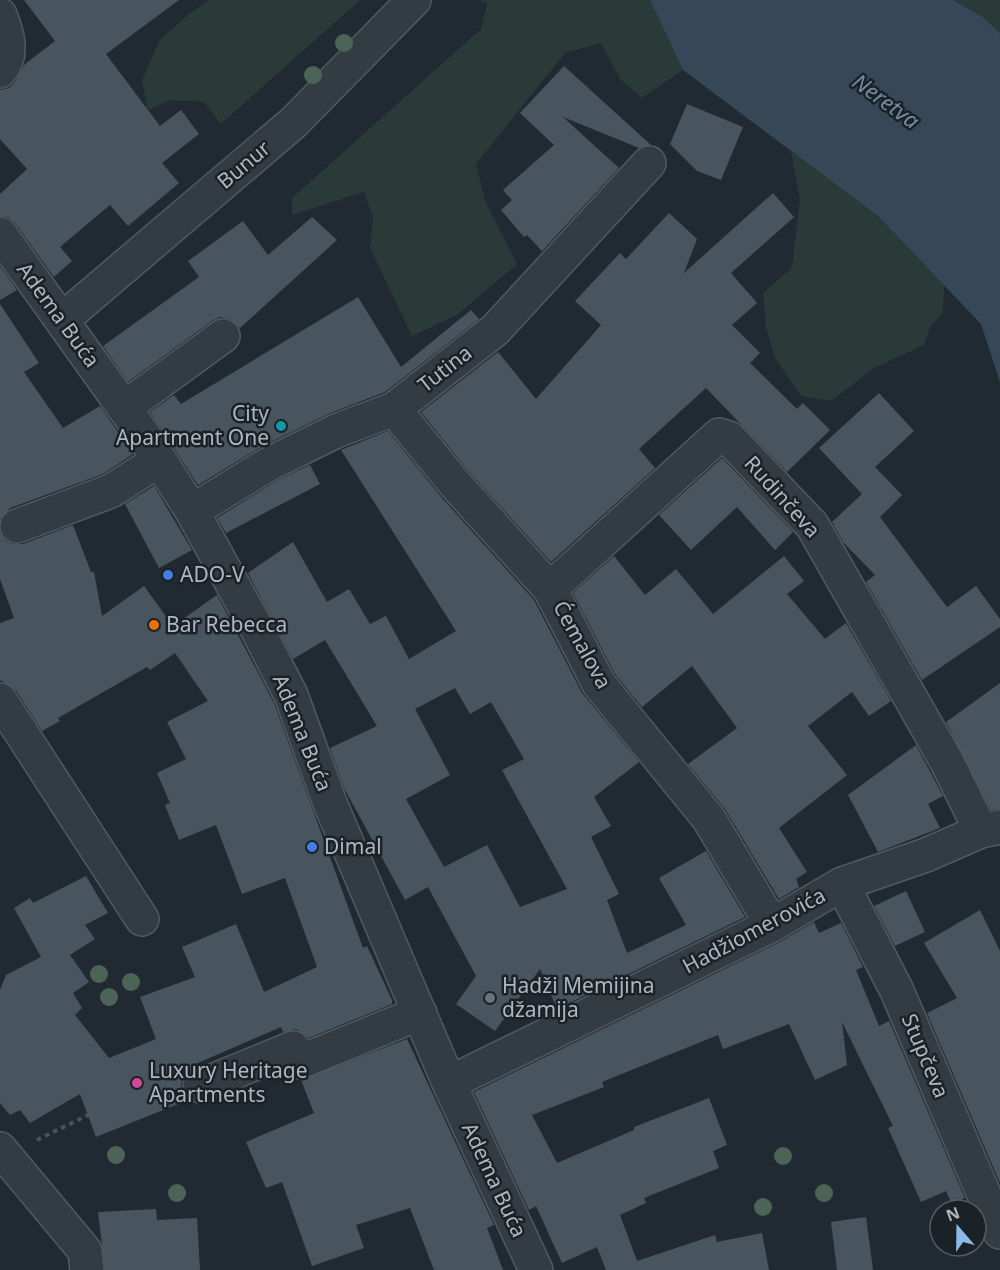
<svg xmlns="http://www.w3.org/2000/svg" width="1000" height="1270" viewBox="0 0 1000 1270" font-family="'Noto Sans',sans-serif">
	<rect width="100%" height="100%" fill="#212a32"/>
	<path fill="#293a38" d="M209,0h151l-139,124 -17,-22 -34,-2 -22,10 -6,-30 18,-40 29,-26z
		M476,0h174l33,70 -41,28 -22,-19 -19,-36 -36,10 -89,111 9,37 32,63 -60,51 -45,21 -42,-88 3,-31 -9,-25 -72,23v-17l189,-169 6,-26z
		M953,0h47v33l-17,-16z
		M791,151l87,65 66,69 -1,28 -13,14 -6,18 -50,23 -43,33 -30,-5 -26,-38 -9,-30 -3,-35 29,-25 8,-68z"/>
	<path fill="#364857" d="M650,0h303l30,17 17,16v349l-19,-58 -103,-108 -195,-146z"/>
	<path fill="#49555e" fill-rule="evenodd" d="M24,0h155l-73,54 54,72 21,-16 18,24 -37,29 17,20 -51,43 -18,-21 -50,42 12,14 -18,16 -39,-54 -7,-6 -8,-1v-22l27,-25 -27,-30v-49l9,-2 6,-6 10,-18 30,-23z
		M564,66l87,79 -12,3 -76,-31 56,51 -77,83 -15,-16 -3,2 -23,-27 11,-10 -9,-10 51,-45 -34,-32z
		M687,104l56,23 -22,53 -24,-9 -27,-27z
		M773,193l21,24 -63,56 26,30 -25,22 28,28 -10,10 47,46 6,-6 27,27 -43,42 -81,-84 -67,61 16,19 -104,94 -81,-89 -49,-61 77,-60 38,47 65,-74 -26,-24 45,-48 6,6 43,-46 28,26 -13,34z
		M312,217l25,23 -97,88 -10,-9 -10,-2 -8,4 -84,61 -25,-36 96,-69 -11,-16 55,-40 25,34z
		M0,266l17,24 -17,10z
		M358,297l43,70 70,-57 8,9 -94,73 -57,22 -67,33 -63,38 -48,-73 24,-17 7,9z
		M0,304l39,59 -15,9 39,56 37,-22 33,48 -30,20 -93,34 -10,11z
		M879,393l35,38 -39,36 27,28 -22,22 67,90 29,-21 24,33v8l-78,53 -56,-98 9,-7 -32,-33 -11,-20 30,-28 -43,-46z
		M388,431l54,67 92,102 48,93 57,69 -45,35 17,29 -20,11 28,57 -12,6 20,53 59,-28 -27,-47 47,-27 39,66 -188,92 -17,-40 -45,62 -39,-27 20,-28 -48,-89 -23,13 -61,-112 -14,-40 47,-22 -52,-86 -32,19 -45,-86 45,-31 34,60 22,-13 21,35 16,-8 23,43 47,-28 -115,-181zM455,688l15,26 21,-12 33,57 -22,11 65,119 -47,18 -33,-62 -43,22 -38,-68 44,-24 -35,-66z
		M722,458l71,74 -18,18 -38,-43 -46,43 -32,-35z
		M310,465l10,19 -94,49 -9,-15 61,-38z
		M154,486l38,64 -33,18 -34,-64z
		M73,525l18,47h3l8,44 42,-30 29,40 44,-31 57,108 89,245 4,-2 25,54v4l-83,34 -13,-9 -13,3 -2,-5 -90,39 1,3 -7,6 -4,9 1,9 6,7 -92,37 -16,-43 -50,29 -10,-13 -10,5 -10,-12v-113l6,-15 35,-18 -27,-49 16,-10 3,5 53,-27 22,37 -23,12 10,14 -25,16 19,27 -16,11 9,15 -7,7 34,43 47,-19 -16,-42 55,-20 -13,-30 54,-23 28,68 53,-25 -32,-89 -43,16 -26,-69 -37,15 -14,-35 5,-2 -13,-30 29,-14 -19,-37 41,-21 -33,-48 -25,17 -3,-3 -89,51 2,3 -18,10 -26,-41 -16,-10v-57l14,-5 -14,-39v-46l6,8 7,3h10z
		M614,556l31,39 31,-26 37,45 71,-58 20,25 -17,13 38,45 21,-16 45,78 -22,15 -17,-24 -44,34 39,49 -68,53 28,44 -11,7 3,8 -20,12 -54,-90 -37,-45 49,-36 -45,-62 -50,41 -27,-33 -42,-81z
		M1000,683v126l-9,1 -45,-88z
		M916,745l27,51 -15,8 12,24 -62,24 -30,-57z
		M906,891l19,41 -30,14 -21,-40z
		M980,910l20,41v232l-73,-170 30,-15 -33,-55z
		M814,922l5,11 22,-10 22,44 -7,3 23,56 10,-5 76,177 -13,6 -6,-13 -25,11 -33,-74 5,-2 -51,-104 5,43 -32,15 -26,-56 -66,25 -5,-14 -116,47 2,5 -72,28 25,48 77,-33v-3l75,-29 18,47 -14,6 6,17 -75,30 2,5 -26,12 17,46 78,-26 2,7 45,-9 7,37h-163l-9,-23 -35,16 -26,-57 -7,4 -55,-118 306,-150z
		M407,1039l87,186 -7,3 16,42h-69l-24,-62 -54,17 8,23 -52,18 -30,-84 -16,6 -20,-46 68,-29 -13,-33z
		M156,1209l1,11 40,-2 3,52h-95l-7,-58z
		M866,1217l7,53h-36l-6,-48z"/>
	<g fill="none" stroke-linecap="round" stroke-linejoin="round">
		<defs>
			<path id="minor" d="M0,15c7,17 14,40 0,56
				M0,234l142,199 50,78 64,116 35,68 39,108 119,280 87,187
				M63,319l230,-196 121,-123
				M124,408l99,-72
				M394,409l62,76 94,104 49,95 110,135 63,106
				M192,511l77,-47 67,-33 58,-22 101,-79 154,-167
				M17,526l94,-35 48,-31
				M550,589l169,-154 10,3 83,87 135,237 34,69
				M0,700l142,219
				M842,884l55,107 103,241
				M449,1083l323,-158 70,-41 84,-29 55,-24 19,-4
				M200,1086l93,-38 7,14 120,-49
				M0,1149l85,102 2,19"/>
		</defs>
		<use href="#minor" stroke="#515a61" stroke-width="36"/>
		<path stroke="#465757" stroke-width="4" stroke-dasharray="4.5 4.5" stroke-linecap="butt" d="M37,1140l51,-25"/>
		<use href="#minor" stroke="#343c43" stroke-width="33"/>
	</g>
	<g fill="#4c6456">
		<circle cx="344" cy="43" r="9"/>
		<circle cx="313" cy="75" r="9"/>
		<circle cx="99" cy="974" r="9"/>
		<circle cx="131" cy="982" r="9"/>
		<circle cx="109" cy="997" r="9"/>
		<circle cx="116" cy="1155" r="9"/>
		<circle cx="783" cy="1156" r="9"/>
		<circle cx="177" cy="1193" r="9"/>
		<circle cx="824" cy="1193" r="9"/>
		<circle cx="763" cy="1207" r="9"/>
	</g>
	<circle fill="#0f9aa8" stroke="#1a2127" stroke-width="2" cx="281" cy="426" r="6"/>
	<g fill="#3f7fe0" stroke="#1a2127" stroke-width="2">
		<circle cx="168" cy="575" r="6"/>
		<circle cx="312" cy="847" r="6"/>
	</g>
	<circle fill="#e8710a" stroke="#1a2127" stroke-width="2" cx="154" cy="625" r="6"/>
	<circle fill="#6b7280" stroke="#1a2127" stroke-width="2" cx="490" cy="998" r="6"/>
	<circle fill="#d1479c" stroke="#1a2127" stroke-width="2" cx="137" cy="1083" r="6"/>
	<g text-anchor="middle" stroke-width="5" stroke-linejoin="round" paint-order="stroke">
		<g font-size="21" fill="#aeb7c0" stroke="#1a2127">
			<text transform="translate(244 165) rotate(-40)" y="7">Bunur</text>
			<text transform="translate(58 315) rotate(54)" y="7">Adema Buća</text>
			<text transform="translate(445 369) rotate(-38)" y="7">Tutina</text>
			<text transform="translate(782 497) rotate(48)" y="7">Rudinčeva</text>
			<text transform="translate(582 645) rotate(61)" y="7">Ćemalova</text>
			<text transform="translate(302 733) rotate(68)" y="7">Adema Buća</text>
			<text transform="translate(754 931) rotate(-28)" y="7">Hadžiomerovića</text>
			<text transform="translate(925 1056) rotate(67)" y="7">Stupčeva</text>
			<text transform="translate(494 1180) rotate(65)" y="7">Adema Buća</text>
		</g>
		<g font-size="21" fill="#aeb7c0" stroke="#1a2127" text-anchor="start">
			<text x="269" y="421" text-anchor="end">City<tspan x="269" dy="24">Apartment One</tspan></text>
			<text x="180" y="582">ADO-V</text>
			<text x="166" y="632">Bar Rebecca</text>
			<text x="324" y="854">Dimal</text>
			<text x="502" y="993">Hadži Memijina<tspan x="502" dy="24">džamija</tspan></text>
			<text x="149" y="1078">Luxury Heritage<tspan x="149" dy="24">Apartments</tspan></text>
		</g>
		<g font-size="22" font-style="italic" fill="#728ba0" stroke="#1a2127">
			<text transform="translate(886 101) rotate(36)" y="8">Neretva</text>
		</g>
	</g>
	<g transform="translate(958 1228) rotate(340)"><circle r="28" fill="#1a2127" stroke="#555d64" stroke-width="1.5"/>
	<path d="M0-4.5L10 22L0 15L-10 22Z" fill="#8abae9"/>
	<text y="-9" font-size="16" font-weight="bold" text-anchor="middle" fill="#aeb7c0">N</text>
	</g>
</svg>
